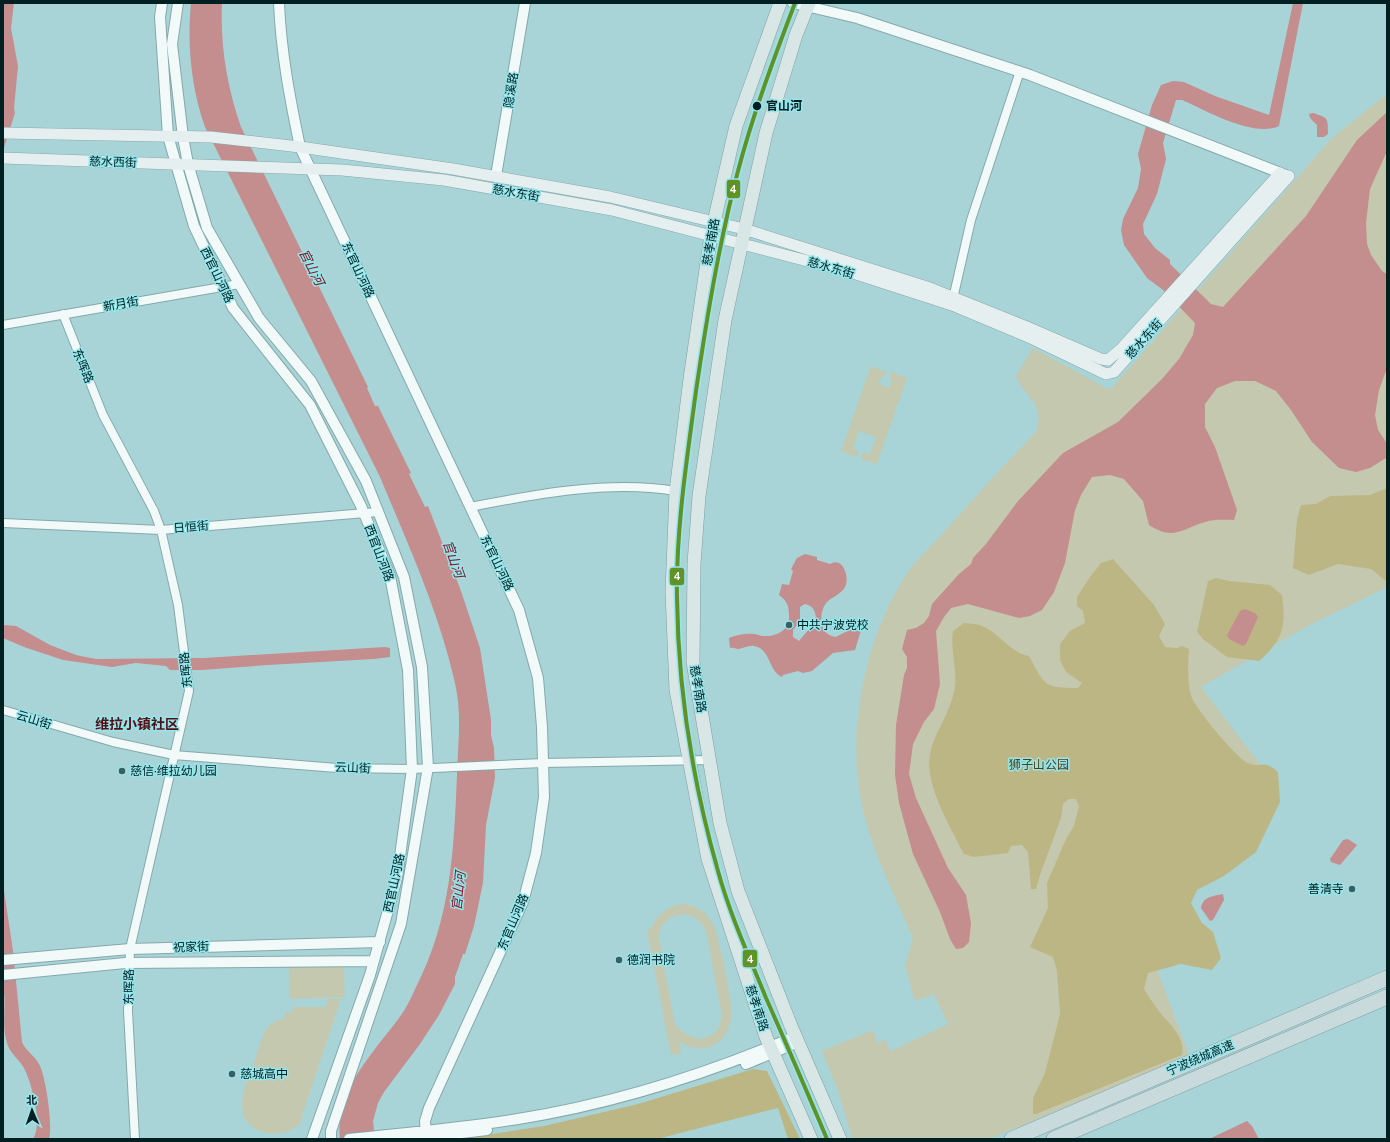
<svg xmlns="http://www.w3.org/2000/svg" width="1390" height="1142" viewBox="0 0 1390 1142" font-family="'Nunito Sans','Noto Sans SC',sans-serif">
	<rect width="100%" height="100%" fill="#a9d4d7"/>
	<path fill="#c4c8ae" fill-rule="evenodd" d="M1387,94v493l-85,42 -101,58 62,81 -125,150 51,137 -200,84h-137l-14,-49 -16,-39 51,-21 5,13 7,-3 6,11 57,-27 -14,-30 -19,7 -10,-36 8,-26c-16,-40 -37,-79 -48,-121 -21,-79 -2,-179 43,-246 10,-14 24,-27 36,-40 30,-34 61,-68 92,-100 9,-32 -10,-31 -20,-56l17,-28 77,42 223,-253z
		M871,366l15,6 -1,4h-3l-3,8 10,4 3,-8 -3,-2 2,-6 16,6 -30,86 -16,-5 2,-7 7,2 6,-17 -17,-6 -6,18 6,2 -2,6 -16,-6z
		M683,904c16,2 25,9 32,24 5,18 19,75 16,91 -2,12 -8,22 -19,27 -11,5 -22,2 -32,-4l1,11 -10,2 -24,-125 4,-1c5,-14 17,-23 32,-25zM683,914c12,1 18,7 23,17l16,84c-3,29 -31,30 -47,9l-16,-85c0,-15 10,-23 24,-25z
		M344,966l1,31 -55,2 -1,-31z
		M328,999h13l-42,126c-10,7 -22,11 -35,7 -38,-10 -17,-52 -8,-75 3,-9 6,-22 11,-29 4,-5 12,-9 18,-10v-6h7l1,-5h33z"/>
	<path fill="#bcb685" d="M1387,488v94l-16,-13 -33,-5 -29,11 -16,-7 4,-48 4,-15 15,-1 14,-8 40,-1z
		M1113,559l41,46 11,19 -6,12 6,11 12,1 5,-2 7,3c-1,12 -2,38 3,49 5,12 45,61 56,65 13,6 15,-5 30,9l2,30 -24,50 -32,24 -27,14 -6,13 11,20 11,9 8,26 -9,12 -31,-6 -33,9 -4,16c4,7 9,14 14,21 10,13 28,27 24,45l-146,59h-3v-16l12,-25 15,-59 -3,-43 -4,-14 -23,-10 18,-39 -1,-25 19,-44 8,-13 5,-20 -3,-7h-7l-6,5 -2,14 -21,57 -4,14h-5l-3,-37 -6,-7 -11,1 -3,7 -34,4 -10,-3c-13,-26 -40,-70 -34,-100 5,-24 22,-43 25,-68 2,-19 -5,-37 -2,-55l11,-8c5,0 11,1 16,2 19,7 30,28 49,31 16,30 15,32 49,32l4,-5 -16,-11 -6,-12v-16l10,-13 15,-8 -2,-12 -6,-5v-9l13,-20 11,-14z
		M1216,578l13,3 41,4 12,10c4,31 2,44 -23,66l-32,-4 -23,-17 -7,-8 11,-51z
		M753,1069l14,2 33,68h-12l-10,-31 -121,31h-197l84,-13 94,-22z"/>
	<path fill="#c48d8e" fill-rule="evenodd" d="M3,3h11l-3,25 7,38 -4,42 1,5 -12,38z
		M191,3h31c-2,43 5,83 19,124l127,260 -1,1 8,18h3l33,67 -2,1 16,33 3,-1 33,85 19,57 11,72v15l3,13 1,30 -9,47 -3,58 -9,43 -9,28h-2l-8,23v7l-16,31 -19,29 -36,48 -6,11 -5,18 2,18h-35c-6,-47 33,-86 59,-121 7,-9 12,-20 17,-31 35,-68 38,-137 41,-213 1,-31 5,-60 -2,-91 -16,-71 -47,-139 -75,-206l-175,-350c-14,-39 -18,-83 -14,-124z
		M1293,3h10l-24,123c-25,12 -72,-15 -97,-26h-6l-13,43 3,16 -9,35 -14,30 1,10 11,14 15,12v4l41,40 12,3 83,-91 51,-76 30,-28v39l-17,38 -4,34 1,21 4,11 11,16 5,3v94l-8,22 -4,25 3,15 8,12v16l-16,10 -14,4 -17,-4 -27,-26 -21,-32 -15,-19 -21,-10h-20l-18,7 -12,16v23l10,20 22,63 -3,10c-9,0 -20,-1 -29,2 -24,7 -31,19 -56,3l-6,-24 -19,-22 -14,-4 -18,2 -11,18 -6,15 -10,53 -11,29 -12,18 -12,6 -11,2 -51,-14 -17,4 -7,9 -8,14 4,53 -6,25 -10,13 -11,22 -4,30 7,24 32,70 18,27 5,28 -2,19 -6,6 -7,1 -6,-10 -10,-27 -27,-58 -14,-51 -4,-28 1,-50 8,-50 3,-7v-11l-5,-8 5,-19 9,-2 8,-5 5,-7 3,-12 27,-30 12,-10 2,-6 13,-14 32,-43 45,-48 55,-31 44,-43 17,-20 14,-24 2,-12 -32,-33 -16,-12 -23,-33 -3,-15 2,-11 15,-31 3,-19 -3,-15 14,-49 9,-20 12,-4 11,1 31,14 54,19z
		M1313,113c15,5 15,4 15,21l-4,3h-7v-12l-7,-7 -1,-4z
		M805,554l12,3v3l13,4c13,-8 20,13 15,23 -3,7 -14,10 -19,16 -8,11 -7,33 10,34l13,-7h12l-6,20 -22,3 -21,18 -9,2 -5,-2 -15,4 -1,2c-14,-6 -11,-28 -28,-31 -5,-1 -10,2 -15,3 -3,0 -5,-2 -9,-1l-1,-10c7,-3 17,-5 25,-4 3,0 6,2 9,2 13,1 27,-6 26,-20 0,-11 -2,-15 -10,-21l3,-11 7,1 4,-14 -2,-2 6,-11zM805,604c9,2 11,8 11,17l-17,20 -6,-4v-7l7,-9v-14z
		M1245,609l10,4 3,4 -12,27 -3,2 -14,-7 -2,-4 13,-24z
		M3,625l13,1 34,19 26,10 20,4 108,-1 181,-11 5,1v9l-16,2 -106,6 -66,5h-32l-4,-4 -30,-3 -24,4 -49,-7 -39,-13 -21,-9z
		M1348,839l9,6 -17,20 -9,-3 -1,-3 13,-19z
		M3,884l10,67 9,91c4,10 14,14 18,24 6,13 13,60 9,73h-16c10,-15 -1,-55 -9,-71 -5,-9 -14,-14 -17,-25 -6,-19 0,-39 -4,-57z
		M1223,894l1,6 -11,20 -3,1 -9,-13c2,-12 13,-12 22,-14z
		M1247,1121l5,5 7,13h-50z"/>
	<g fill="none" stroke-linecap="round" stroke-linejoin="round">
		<defs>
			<path id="minor" d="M952,303l19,-83 49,-149
				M63,314l40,101 51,96 7,19 17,75 11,86 -59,258 -2,62 7,128
				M3,325l236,-41
				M470,507c66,-13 139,-27 206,-16
				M3,523l158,7 217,-18
				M3,710l110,32 61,13 163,13 75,1 131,-6 166,-3"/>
			<path id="tertiary" d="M162,3l-2,14 8,119 26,90 39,82 77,97 51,101 29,70 18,94 4,99 -15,109 -27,97 -58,164
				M178,3l-6,41 11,93 5,27 19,64 52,90 52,63 55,100 38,96 18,90 6,100 -27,157 -70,207v8
				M279,3c2,49 11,96 21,144l219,463 19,68 4,49 2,70 -8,56 -13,49 -94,206 -4,13 1,16
				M793,3l64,15 173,57 258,101
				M496,176l29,-173
				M3,960l127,-11 250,-7
				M3,975l122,-12 249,-2
				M746,1064l50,-21
				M349,1139c56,-6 113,-11 169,-20 95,-15 189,-45 278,-83
				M411,1139l76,-9"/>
			<path id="secondary" d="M3,133l208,4 89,10 153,22 157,28 134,32 186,59 97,39 74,32 7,1 13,-11 159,-176
				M3,158l339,12 102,10 168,30 238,62 102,33 79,33 75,36 8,-2 175,-196"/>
			<path id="primary" d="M780,3l-44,123 -25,109 -21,144 -14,112 -4,101 4,98 32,169 58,178 45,102
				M809,3l-13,32 -30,98 -41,187 -26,176 -5,68 -1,98 27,161 18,68 53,135 49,113"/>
			<path id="motorway" d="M1012,1139l375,-161
				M1054,1139l333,-142"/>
		</defs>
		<use href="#minor" stroke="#85a8aa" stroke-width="10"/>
		<use href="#tertiary" stroke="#85a8aa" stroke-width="12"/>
		<use href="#secondary" stroke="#85a8aa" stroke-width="12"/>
		<use href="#primary" stroke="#7c9ea1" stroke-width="14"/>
		<use href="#motorway" stroke="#7c9ea1" stroke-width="16"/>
		<use href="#minor" stroke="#f2f9f9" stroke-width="8"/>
		<use href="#tertiary" stroke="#f2f9f9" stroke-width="10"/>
		<use href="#secondary" stroke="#e5eff0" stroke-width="11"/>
		<use href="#primary" stroke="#d9e6e6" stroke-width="13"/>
		<use href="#motorway" stroke="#c8dadb" stroke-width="15"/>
		<defs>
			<path id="metro-1" d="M795,3c-21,55 -42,111 -57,168 -19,72 -31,146 -42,220 -9,68 -20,137 -19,206 1,92 16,186 41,274 12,44 31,85 48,127 21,47 41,94 61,141"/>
		</defs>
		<use href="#metro-1" stroke="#95e5eb" stroke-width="7"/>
		<use href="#metro-1" stroke="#609228" stroke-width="4"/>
	</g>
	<circle fill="#001f21" stroke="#95e5eb" stroke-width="1.5" cx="757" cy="106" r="5"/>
	<g fill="#3b5e61" stroke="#95e5eb" stroke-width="1.5">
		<circle cx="789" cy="625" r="4"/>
		<circle cx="122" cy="771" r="4"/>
		<circle cx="1352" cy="889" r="4"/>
		<circle cx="619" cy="960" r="4"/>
		<circle cx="232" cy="1074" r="4"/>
	</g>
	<g text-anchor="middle" stroke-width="3" stroke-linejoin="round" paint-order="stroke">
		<g font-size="12" fill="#001f21" stroke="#95e5eb">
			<text transform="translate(511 90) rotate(-81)" y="4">隐溪路</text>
			<text transform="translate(113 162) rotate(2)" y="4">慈水西街</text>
			<text transform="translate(516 193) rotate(10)" y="4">慈水东街</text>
			<text transform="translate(711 242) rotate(-80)" y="4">慈孝南路</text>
			<text transform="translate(831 268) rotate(16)" y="4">慈水东街</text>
			<text transform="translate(358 270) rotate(65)" y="4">东官山河路</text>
			<text transform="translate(217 275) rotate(64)" y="4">西官山河路</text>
			<text transform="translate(121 304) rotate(-10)" y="4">新月街</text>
			<text transform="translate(1144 339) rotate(-48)" y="4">慈水东街</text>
			<text transform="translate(83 366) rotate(68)" y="4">东晖路</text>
			<text transform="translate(191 527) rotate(-5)" y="4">日恒街</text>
			<text transform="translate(379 553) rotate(69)" y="4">西官山河路</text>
			<text transform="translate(497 563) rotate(64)" y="4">东官山河路</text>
			<text transform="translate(186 670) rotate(-96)" y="4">东晖路</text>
			<text transform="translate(698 689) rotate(81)" y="4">慈孝南路</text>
			<text transform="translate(34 720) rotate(17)" y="4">云山街</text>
			<text transform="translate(353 768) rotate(2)" y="4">云山街</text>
			<text transform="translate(394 883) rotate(-78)" y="4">西官山河路</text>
			<text transform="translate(513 922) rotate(-67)" y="4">东官山河路</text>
			<text transform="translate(191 947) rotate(-2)" y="4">祝家街</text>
			<text transform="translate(129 987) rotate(-89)" y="4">东晖路</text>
			<text transform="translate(757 1008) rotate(72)" y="4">慈孝南路</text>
			<text transform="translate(1200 1058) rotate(-23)" y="4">宁波绕城高速</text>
		</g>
		<g font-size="12" font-weight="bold" fill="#001f21" stroke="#95e5eb" text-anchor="start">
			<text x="766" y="110">官山河</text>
		</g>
		<g font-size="12" fill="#001f21" stroke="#95e5eb" text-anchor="start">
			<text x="797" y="629">中共宁波党校</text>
			<text x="130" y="775">慈信·维拉幼儿园</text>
			<text x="1344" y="893" text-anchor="end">善清寺</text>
			<text x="627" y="964">德润书院</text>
			<text x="240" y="1078">慈城高中</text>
		</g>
		<g font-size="12" fill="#513d17" stroke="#95e5eb">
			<text x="1039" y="769">狮子山公园</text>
		</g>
		<g font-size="13" font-style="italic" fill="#891322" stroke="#95e5eb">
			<text transform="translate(312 267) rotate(63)" y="5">官山河</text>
			<text transform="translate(454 559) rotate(70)" y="5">官山河</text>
			<text transform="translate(458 891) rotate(-84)" y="5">官山河</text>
		</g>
		<g font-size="14" font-weight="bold" fill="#540f15" stroke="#95e5eb">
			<text x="137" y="729">维拉小镇社区</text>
		</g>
	</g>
	<g stroke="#95e5eb" stroke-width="1.5">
		<rect x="726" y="179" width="15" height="20" rx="4" fill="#609228"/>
		<rect x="669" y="567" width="16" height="19" rx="4" fill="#609228"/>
		<rect x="742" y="949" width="16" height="19" rx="4" fill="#609228"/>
	</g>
	<g font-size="11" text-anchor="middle" font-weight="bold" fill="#fff">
		<text x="733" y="193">4</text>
		<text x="677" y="580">4</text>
		<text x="750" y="963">4</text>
	</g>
	<rect width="1390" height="1142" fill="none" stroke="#001f21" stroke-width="8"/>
	<g transform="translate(32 1110) rotate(358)" stroke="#95e5eb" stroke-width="3" paint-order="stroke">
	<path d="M0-3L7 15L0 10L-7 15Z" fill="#001f21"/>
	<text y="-6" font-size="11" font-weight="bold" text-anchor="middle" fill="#001f21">北</text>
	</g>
</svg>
